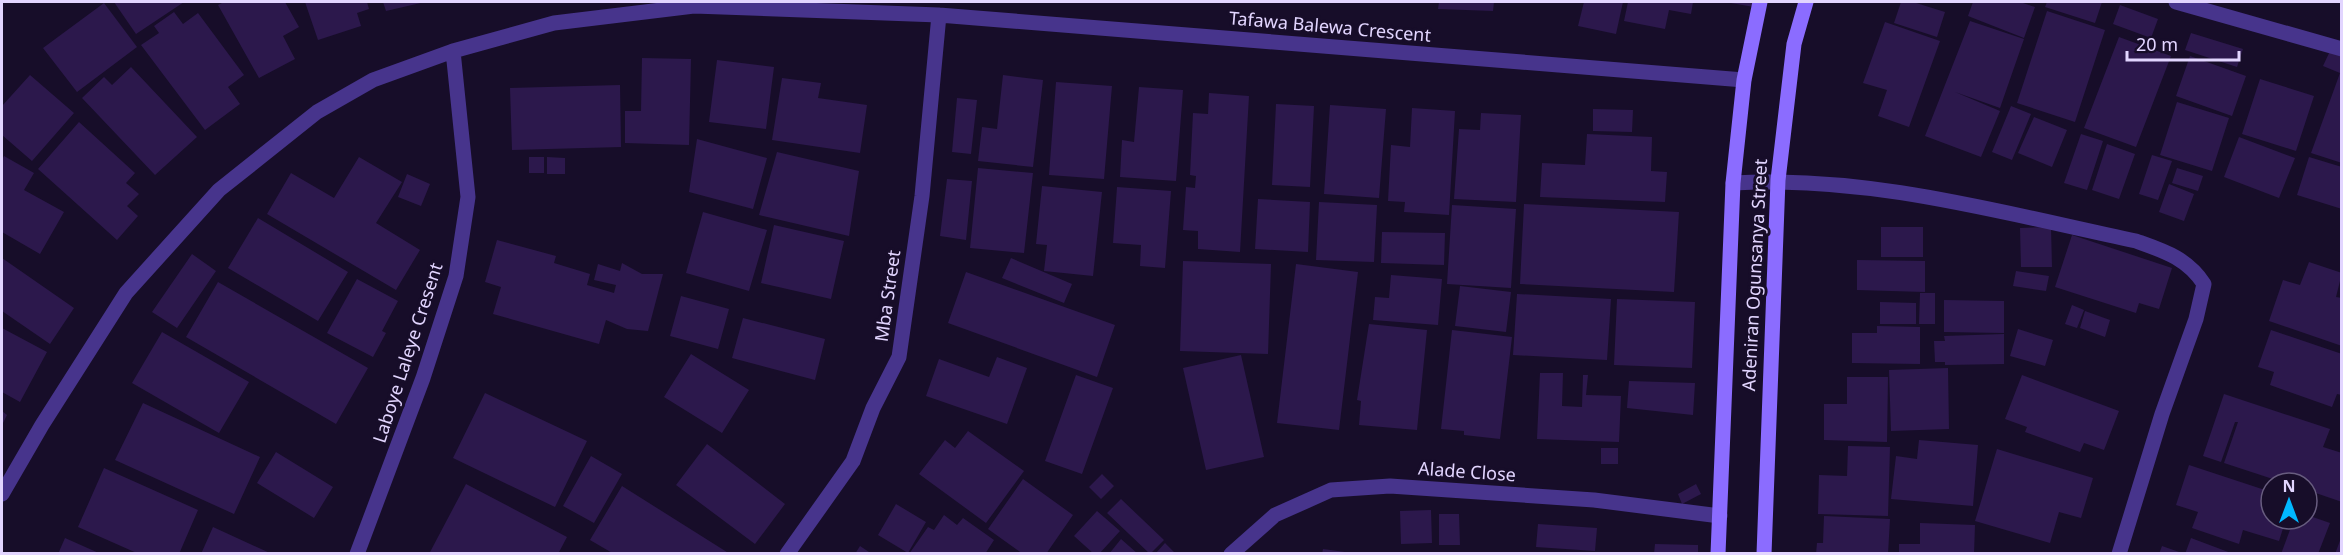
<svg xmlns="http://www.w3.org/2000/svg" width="2343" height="555" viewBox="0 0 2343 555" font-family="'Noto Sans',sans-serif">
	<rect width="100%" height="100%" fill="#170d29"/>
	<path fill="#2c184c" d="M114,2h70l-48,32z
		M224,2h61l14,25 -16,9 12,23 -36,19 -41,-73z
		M305,2h62l2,7 -12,4 4,13 -43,14z
		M383,2h42l-39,9z
		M1439,2h55l-1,9 -55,-2z
		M1584,2h39l-7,32 -38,-8z
		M1628,2h65l-2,12 -22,-4 -4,19 -41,-8z
		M1725,2h30l-1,5z
		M1901,2h12l32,10 -8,25 -43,-14z
		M1973,2h47l15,5 -11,31 -56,-22z
		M2047,2h55l-7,21 -50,-16z
		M104,3l33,44 -60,45 -34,-44z
		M2120,5l38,14 -7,19 -38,-14z
		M2047,11l58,19 -30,92 -58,-19z
		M174,12l9,12 15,-11 46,62 -16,12 12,17 -35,26 -64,-85 18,-12 -5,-7z
		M1970,21l54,18 -24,69 -45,-16 45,19 -19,46 -56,-21z
		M1885,22l55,19 -31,86 -31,-11 9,-26 -24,-7z
		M2191,33l52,16 -6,18 -52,-17z
		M2119,37l52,19 -35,91 -52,-19z
		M2330,51l12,5v107l-31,-10 29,-80 -17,-7z
		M2190,56l56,20 -14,40 -56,-20z
		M642,58l49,1 -2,86 -64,-2v-32h16z
		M717,60l57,7 -8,62 -57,-7z
		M131,67l66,70 -42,38 -73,-77 22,-21 8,8z
		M30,75l44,38 -42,48 -30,-26v-29z
		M1003,75l40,5 -10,87 -55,-6 4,-34 15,2z
		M782,78l39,5 -3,15 49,7 -7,48 -88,-13z
		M2260,79l54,17 -18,55 -54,-17z
		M1056,82l56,4 -8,93 -55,-4z
		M620,85l1,62 -109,3 -2,-62z
		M1139,87l44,3 -7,91 -56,-4 2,-37 12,2z
		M1209,93l40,3 -9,156 -42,-3v-18l-15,-1 3,-43 9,1 1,-12 -6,-1 3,-62 15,1z
		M957,98l20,2 -6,54 -19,-2z
		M2177,102l52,16 -17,53 -52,-16z
		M1276,104l38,2 -4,81 -38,-2z
		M1330,105l56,4 -7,89 -55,-4z
		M2011,106l20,8 -19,46 -20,-8z
		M1412,108l43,3 -6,104 -45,-3 1,-10 -17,-1 3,-56 19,2z
		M1593,109l40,1 -1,22 -39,-1z
		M1481,113l40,2 -5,87 -62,-3 5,-70 21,1z
		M2034,117l33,13 -15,37 -34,-14z
		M79,122l56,51 -9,10 13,11 -12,12 11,10 -21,24 -79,-71z
		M1587,134l65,3 -1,34 16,1 -2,30 -125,-5 2,-34 43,2z
		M2081,134l22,7 -16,49 -23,-7z
		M2239,137l56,21 -16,40 -55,-21z
		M697,139l70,19 -14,51 -64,-17z
		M2107,144l28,10 -16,45 -27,-9z
		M777,152l82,19 -10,65 -90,-21z
		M2152,155l20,6 -14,39 -19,-6z
		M4,156l30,17 -10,17 40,22 -24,42 -38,-22v-72z
		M359,157l43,25 -26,41 44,27 -24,40 -129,-76 24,-41 43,25z
		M529,157h15v16h-15z
		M547,157l18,1v16h-18z
		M2309,157l33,10v42l-45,-14z
		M978,168l55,5 -9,80 -54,-5z
		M2177,168l26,8 -5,15 -26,-8z
		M407,174l23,10 -9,22 -23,-9z
		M947,179l25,2 -6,59 -26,-4z
		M2169,184l25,10 -10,27 -25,-9z
		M1042,186l60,6 -9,84 -49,-5 3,-26 -11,-1z
		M1117,187l54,4 -6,77 -25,-2 1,-21 -28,-2z
		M1258,199l52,3 -2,50 -53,-3z
		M1319,202l58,3 -3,57 -58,-2z
		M1524,204l155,8 -5,80 -154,-8z
		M1452,205l64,4 -5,79 -64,-4z
		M703,212l64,18 -18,61 -63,-18z
		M258,218l90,54 -30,49 -90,-53z
		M774,225l70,16 -13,58 -70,-16z
		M1881,227h42v30h-42z
		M2051,227l1,40h-31l-1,-39z
		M1382,232l63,1 -1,32 -63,-2z
		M2072,235l100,33 -13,41 -20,-6 -3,10 -81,-26z
		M497,240l59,16 -2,7 36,11 -3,11 27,8 2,-8 -22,-5 4,-16 22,7 2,-8 20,11h21l-15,57 -21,-2 -21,-9 -7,24 -106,-30 8,-27 -16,-5z
		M192,254l24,17 -39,57 -25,-16z
		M2,258l72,50 -24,36 -48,-33z
		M1011,258l61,26 -8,19 -62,-25z
		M1857,260l68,1v31l-68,-2z
		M1183,261l88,3 -3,90 -88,-3z
		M2309,262l33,11 -6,24 6,1v48l-73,-25 14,-41 17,5z
		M1296,264l62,8 -19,158 -62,-7z
		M2016,271l33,5 -3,15 -33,-5z
		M966,272l149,53 -18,52 -149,-54z
		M1391,275l51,4 -4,46 -65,-5 2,-23 14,1z
		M357,279l41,22 -16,30 4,2 -13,24 -46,-24z
		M218,282l150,86 -32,56 -150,-87z
		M1460,286l51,6 -5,40 -51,-6z
		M1920,293h15v31h-16z
		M1517,294l94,5 -4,61 -94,-5z
		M681,296l48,13 -11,40 -48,-13z
		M1617,299l78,3 -3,66 -78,-3z
		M1944,300l60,1v32l-60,-1z
		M1880,302l36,1v21h-36z
		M2072,305l12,5 -7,18 -12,-4z
		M2085,311l25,9 -5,17 -25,-9z
		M743,318l82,21 -10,41 -83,-22z
		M1369,324l58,6 -10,100 -58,-5 2,-24 -4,-1z
		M1877,326l43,1v37l-68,-1v-30h25z
		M2,328l45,24 -27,50 -18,-10z
		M2018,329l35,11 -8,26 -35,-10z
		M1452,330l60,7 -12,102 -36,-4v-4l-23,-2z
		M2271,330l71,24v41l-5,-1 -5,13 -62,-22 4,-13 -16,-5z
		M162,332l87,50 -30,51 -87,-50z
		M2004,334v30l-59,1v-3h-10l-1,-21h11l-1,-5z
		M691,354l58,36 -27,43 -58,-36z
		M1241,355l23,102 -58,13 -23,-102z
		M997,357l30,11 -20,56 -81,-28 13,-37 50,18z
		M1948,368l1,61 -58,2 -2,-61z
		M1540,373h23l-1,33 20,1 1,-32h5l-2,20 35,1 -2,46 -82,-3z
		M1076,375l37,13 -31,86 -37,-13z
		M2022,375l97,36 -15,39 -20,-7 -4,9 -55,-20 2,-5 -22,-8z
		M1847,377h41l-1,65 -63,-2v-36h23z
		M1629,381l66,2 -2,32 -66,-7z
		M485,393l102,48 -32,66 -102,-49z
		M2224,394l106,35 -7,18 19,6v49l-35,-12v-7h-22l-61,-20 14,-41h-3l-14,40 -18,-6z
		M143,403l117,54 -26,57 -119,-54z
		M2,411l5,4 -5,10z
		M968,431l56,40 -38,52 -67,-49 26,-34 10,8z
		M1919,440l59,5 -5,61 -82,-7 5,-43 21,3z
		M707,444l78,60 -30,40 -79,-59z
		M1848,446l42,1 -2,69 -70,-2 1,-39 28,1z
		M1601,448h17v16h-17z
		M1997,449l96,29 -12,40 -22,-6 -9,31 -75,-22z
		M276,452l57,35 -19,31 -57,-35z
		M591,456l31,18 -28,49 -31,-17z
		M2189,465l82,27v27h15l-7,22 -36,-11 -4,14 -47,-16 6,-16 -22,-7z
		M104,468l94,42 -19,44h-40l-61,-27z
		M1102,474l12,12 -13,13 -12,-12z
		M1023,479l50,36 -27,39h-23l-35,-25z
		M466,484l101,53 -9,17h-129z
		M1696,484l5,10 -19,10 -4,-10z
		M622,486l108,68h-116l-24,-14z
		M1121,499l43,41 -14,14 -43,-41z
		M896,504l30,18 -18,31 -30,-18z
		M1431,510l1,33 -31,1 -1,-33z
		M1097,511l23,20 -21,23h-5l-20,-18z
		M1439,514h20l1,31h-21z
		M944,515l13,10 6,-7 31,22 -9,14h-76l19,-27 6,3z
		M2307,515l23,8 -12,31h-37l13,-35h13z
		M1824,516l66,3 -2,35h-72l1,-11h6z
		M1920,523l55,2 -1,29h-75v-10h21z
		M1538,524l59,4 -2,23 -59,-4z
		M213,527l59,27h-71z
		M65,538l36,16h-43z
		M2191,538l40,15v1h-46z
		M2341,538l1,16h-7z
		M1121,539l17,15h-29z
		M1165,543l11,11h-21z
		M1655,544l43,1v9h-44z
		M860,546l12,8h-17z
		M2162,546l20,7v1h-23z
		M1323,549l22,3v2h-23z"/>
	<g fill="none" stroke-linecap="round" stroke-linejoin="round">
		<path stroke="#47348c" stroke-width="15" d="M2176,2l166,47
			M1733,183c136,-8 270,30 403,58 28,10 51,17 68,43l-8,35 -34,95 -43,140
			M2,494l40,-69 84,-132 93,-103 98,-78 56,-32 80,-29 101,-28 140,-17 245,9 805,65
			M357,554l66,-176 33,-102 12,-79 -15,-146
			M787,554l66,-93 20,-53 26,-51 23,-161 17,-181
			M1231,554l44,-39 56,-25 59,-4 204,14 126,16"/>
		<path stroke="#8b6cff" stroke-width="15" d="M1718,554l15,-371 11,-103 16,-78
			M1764,554l14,-374 16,-136 12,-42"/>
	</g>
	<g text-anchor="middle" stroke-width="6" stroke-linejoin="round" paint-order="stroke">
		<g font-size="18" fill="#e2d5ff" stroke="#170d29">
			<text transform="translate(1330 27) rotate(5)" y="6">Tafawa Balewa Crescent</text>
			<text transform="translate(1755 275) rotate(-87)" y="6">Adeniran Ogunsanya Street</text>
			<text transform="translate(888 296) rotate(-82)" y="6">Mba Street</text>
			<text transform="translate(408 353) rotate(-72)" y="6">Laboye Laleye Cresent</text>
			<text transform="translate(1467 472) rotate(4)" y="6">Alade Close</text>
		</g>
	</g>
	<rect width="2343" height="555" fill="none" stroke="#e2d5ff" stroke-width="6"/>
	<g transform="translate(2289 501)"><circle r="28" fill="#170d29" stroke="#685d7f" stroke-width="1.5"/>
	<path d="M0-4.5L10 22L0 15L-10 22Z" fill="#01b8ff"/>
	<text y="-9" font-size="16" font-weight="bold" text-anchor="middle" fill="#e2d5ff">N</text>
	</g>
	<path d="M2127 51v9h112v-9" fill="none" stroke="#e2d5ff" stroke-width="3"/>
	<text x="2136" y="51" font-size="18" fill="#e2d5ff" stroke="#170d29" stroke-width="4.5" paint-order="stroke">20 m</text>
</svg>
